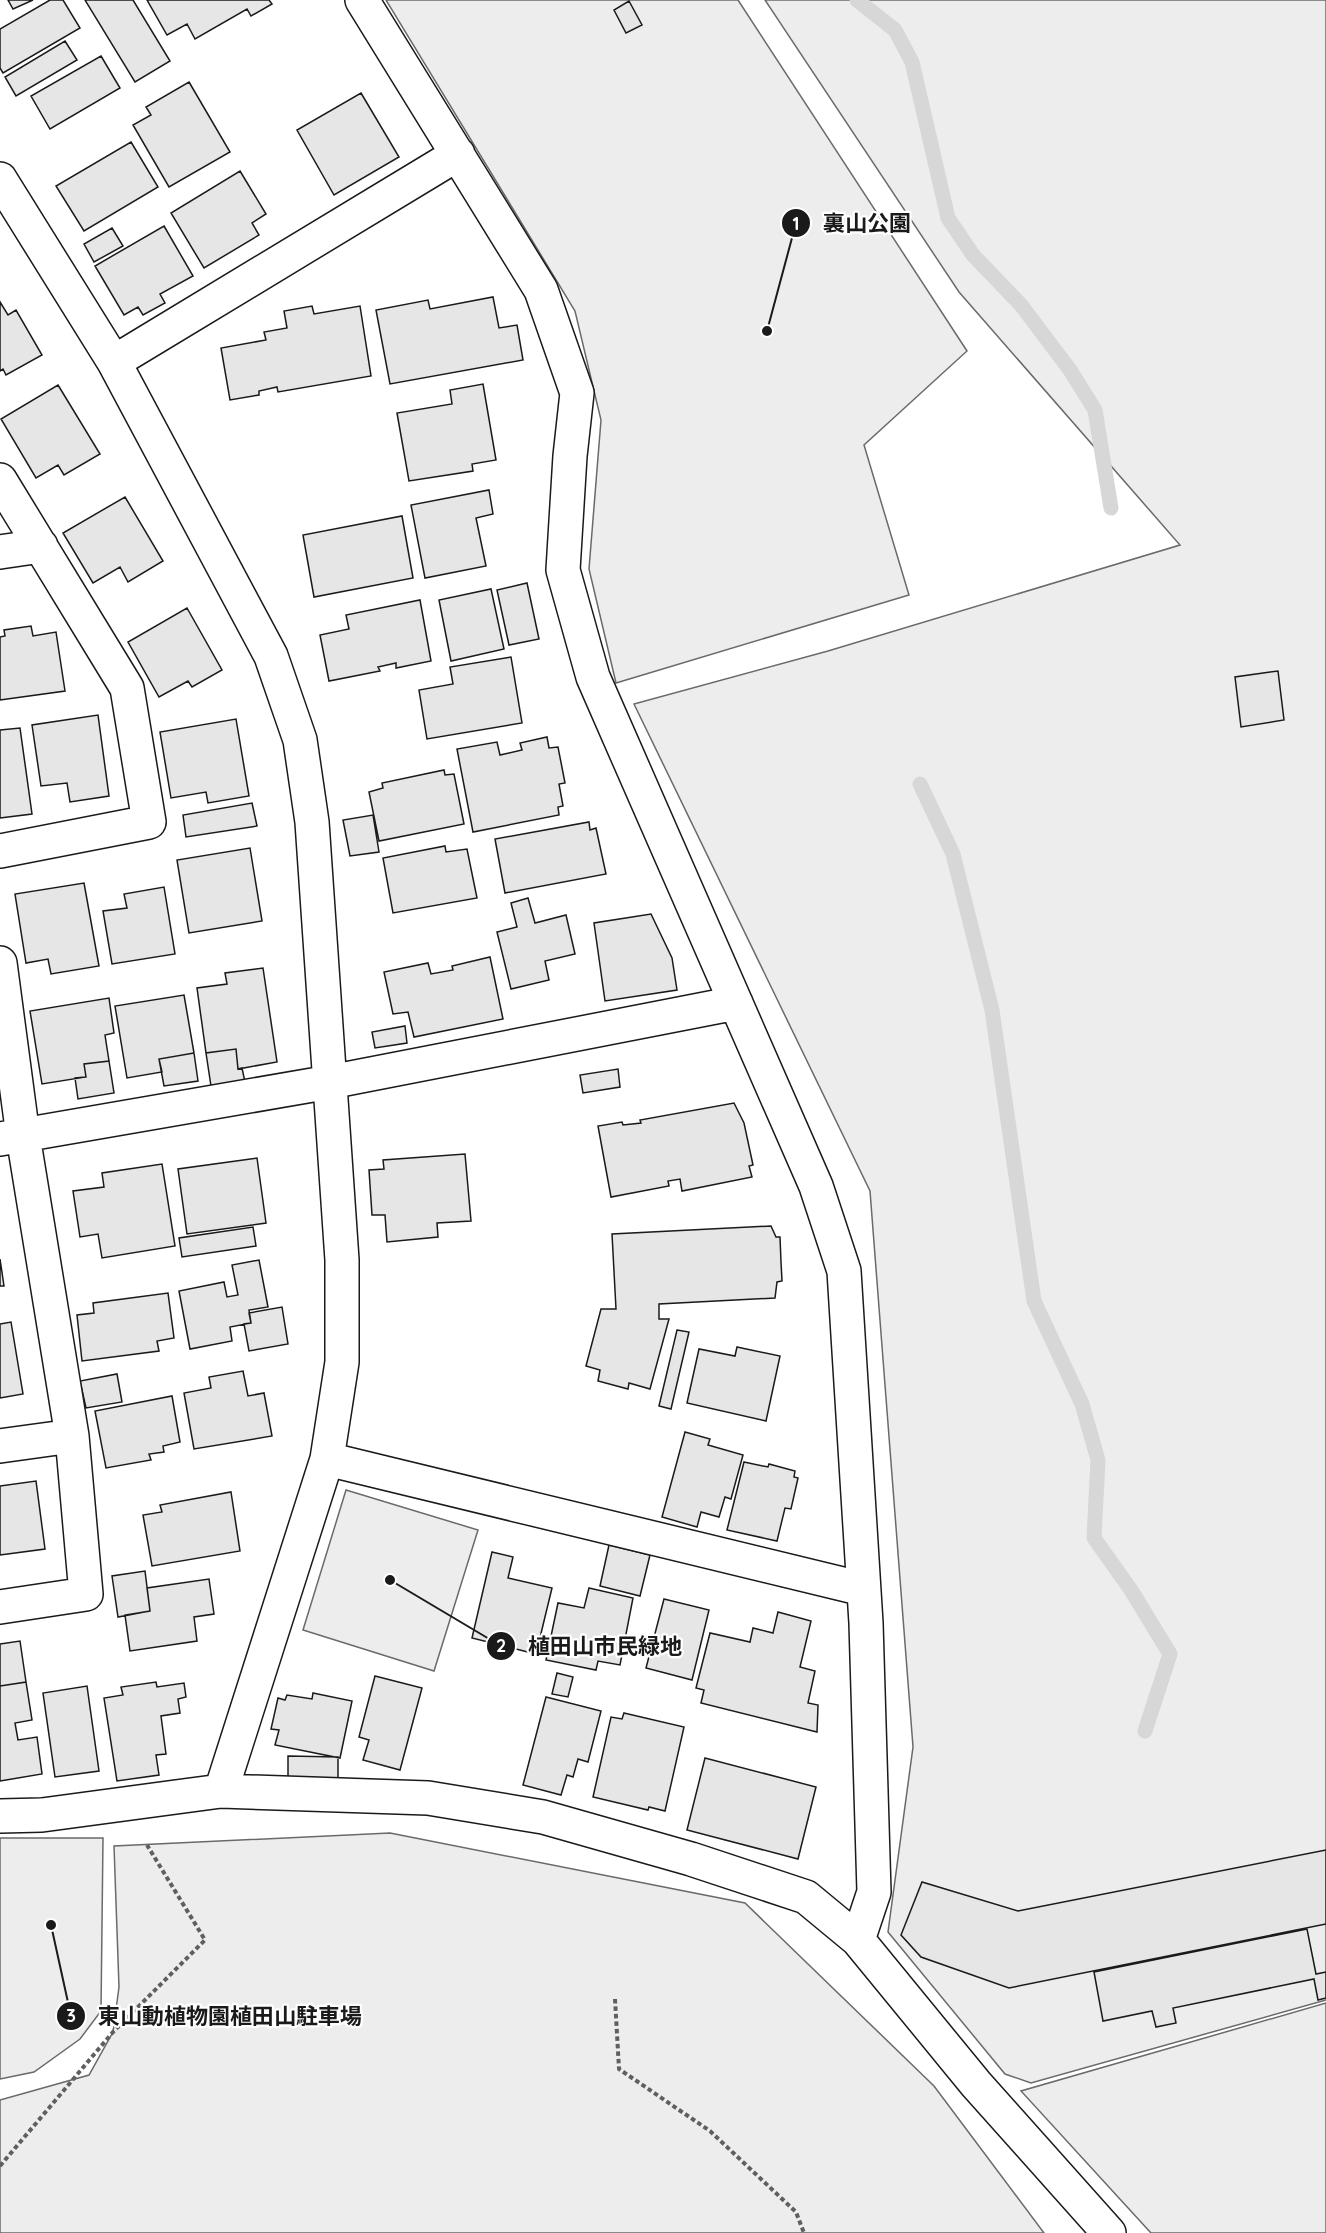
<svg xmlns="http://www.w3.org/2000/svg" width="1326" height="2233" viewBox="0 0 1326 2233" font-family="Quicksand,'Noto Sans JP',sans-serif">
	<rect width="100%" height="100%" fill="#fff"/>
	<path fill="#ededed" stroke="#6a6a6a" stroke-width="1.5" d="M386,0h352l229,351 -103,94 45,150 -293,88 -27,-114 12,-149 -26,-109z
		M765,0h561v2000l-295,83 -26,-9 -117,-142 25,-185 -43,-556 -236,-487 194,-53 352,-106 -221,-253z
		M346,1490l132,40 -44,141 -131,-41z
		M390,1833l355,70 189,183 110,147h-1044v-133l89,-25 24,-43 6,-45 -5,-141z
		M0,1838h103l-2,173 -21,28 -46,33 -34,7z
		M1326,2003v230h-175l-130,-142z"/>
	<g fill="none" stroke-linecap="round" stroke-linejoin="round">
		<path stroke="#d7d7d7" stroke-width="15" d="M857,0l38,30 17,32 36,156 25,37 48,50 49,65 25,40 16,98
			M920,784l33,70 39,156 42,291 48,103 16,56 -4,78 37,52 39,64 -25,77"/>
	</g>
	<path fill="#e6e6e6" stroke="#1a1a1a" stroke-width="1.5" d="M8,0h25l-20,9z
		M50,0h13l17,28 -77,45 -3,-5v-39z
		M85,0h48l37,61 -35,21z
		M147,0h122l3,4 -21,12 -4,-7 -52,30 -8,-15 -20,11z
		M629,1l13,24 -16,8 -12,-23z
		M65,41l12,19 -61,36 -11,-19z
		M101,56l19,32 -70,41 -19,-33z
		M189,82l41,70 -61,35 -36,-62 18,-10 -5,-8z
		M361,93l38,64 -65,38 -37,-65z
		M131,142l27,45 -74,44 -28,-45z
		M240,171l26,43 -14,9 7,12 -55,33 -33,-55z
		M164,226l29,50 -33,18 5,9 -22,12 -5,-8 -14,8 -29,-49z
		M112,228l11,18 -29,16 -10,-18z
		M493,297l6,31 18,-3 6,35 -133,24 -14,-74 52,-10 2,9z
		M0,302l8,13 8,-5 26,45 -36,20 -3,-6 -3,2z
		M312,306l2,8 46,-8 11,70 -93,16 -1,-5 -18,4v4l-29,5 -9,-52 45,-8 -2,-8 23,-4 -3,-17z
		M483,384l13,76 -24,4 1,7 -64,10 -12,-68 55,-9 -2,-14z
		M58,385l42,69 -36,21 -6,-10 -22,13 -35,-59z
		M489,490l4,24 -17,4 10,48 -61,12 -14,-73z
		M125,497l38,64 -35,21 -8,-15 -27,16 -30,-50z
		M402,516l11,62 -99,19 -11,-62z
		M527,583l12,56 -30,6 -12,-55z
		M491,589l13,60 -53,12 -12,-61z
		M420,600l11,61 -35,7v-5l-18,4 2,4 -51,10 -9,-46 29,-6 -3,-14z
		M187,608l35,62 -30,17 -4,-6 -29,16 -31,-55z
		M31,626l2,10 23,-4 9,59 -65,9v-63l5,-1 -1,-6z
		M511,657l11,66 -95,16 -8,-49 34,-6 -3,-17z
		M1278,671l6,49 -43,7 -6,-50z
		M98,715l11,81 -39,6 -3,-19 -26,3 -9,-61z
		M236,719l13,77 -41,7 -2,-11 -35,6 -11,-66z
		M20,728l12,86 -32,4v-88z
		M547,737l2,11 9,-1 7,36 -6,1 4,22 -5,1 1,8 -86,17 -16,-83 40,-7 3,13 22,-5 -2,-7z
		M444,770l1,5 9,-1 10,50 -85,17 -10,-49 14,-4 -1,-5z
		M252,803l5,23 -71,11 -3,-22z
		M373,815l6,37 -29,4 -7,-36z
		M589,822l1,8 6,-2 10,46 -101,19 -10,-54z
		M445,846l1,6 21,-3 10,49 -84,15 -10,-55z
		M250,848l12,73 -73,12 -12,-73z
		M84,883l15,83 -48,8 -3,-15 -22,4 -11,-69z
		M164,887l11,67 -63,10 -9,-53 24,-3 -3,-14z
		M528,898l7,25 31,-8 9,39 -30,7 4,19 -38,9 -14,-57 20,-5 -6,-24z
		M651,914l21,44 5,32 -72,11 -11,-78z
		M490,957l13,62 -89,18 -6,-25 -15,2 -9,-42 44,-9 3,11 22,-4 -1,-4z
		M263,968l14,94 -39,7 -2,-20 -30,4 -9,-65 30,-4 -2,-11z
		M184,995l10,58 -35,6 3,13 -35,6 -12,-72z
		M109,998l5,35 -9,2 4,26 -25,3 2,13 -44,7 -12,-73z
		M405,1026l2,17 -32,5 -3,-16z
		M236,1049l2,20 4,-1 3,14 -34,4 -5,-33z
		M194,1053l4,28 -34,5 -5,-27z
		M109,1061l5,32 -36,6 -3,-21 11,-1 -2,-13z
		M618,1069l2,18 -37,6 -3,-18z
		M734,1103l10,20 9,42 -4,1 3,11 -70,14 -2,-12 -12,2 1,5 -58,11 -13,-71 24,-4 1,3 18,-2 -1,-3z
		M465,1154l6,67 -34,2 1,14 -51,5 -2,-27h-13l-3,-45 15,-1 -1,-9z
		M257,1158l9,65 -79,11 -9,-65z
		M162,1164l13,82 -73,12 -4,-24 -18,3 -7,-46 31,-4 -2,-14z
		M771,1226l5,11h4l1,25 1,19 -5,1 -2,16 -116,6v15h10l-19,70 -21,-6 -1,6 -30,-8 2,-11 -14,-4 15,-57h15l-4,-75z
		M253,1227l3,19 -74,11 -3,-19z
		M0,1259l4,27h-4z
		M259,1260l9,47 -19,3 2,13 -21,4 2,14 -42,8 -11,-58 45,-9 3,15 11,-2 -6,-30z
		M168,1293l6,45 -17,3 2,10 -77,10 -5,-46 17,-2 -1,-10z
		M282,1307l6,37 -39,7 -5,-27 7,-1 -2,-10z
		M11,1322l12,72 -23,4v-74z
		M677,1330l12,2 -18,77 -12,-3z
		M737,1347l43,9 -14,65 -79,-18 12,-54 36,7z
		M243,1371l5,25 16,-3 8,43 -78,13 -10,-56 27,-5 -2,-11z
		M117,1374l5,28 -36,6 -6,-27z
		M172,1396l8,46 -17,4 1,6 -15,2 2,6 -45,8 -11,-57z
		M685,1432l25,7 -2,6 35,10 -12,44 -6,-2 -6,20 -18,-5 -4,15 -35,-10z
		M744,1462l24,5 1,-3 26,7 -1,6 4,1 -7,31 -6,-1 -8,33 -50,-11z
		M36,1481l9,68 -45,6v-69z
		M231,1492l9,59 -88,15 -9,-51 19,-3 -2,-7z
		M609,1545l41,10 -10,41 -40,-10z
		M492,1552l21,5 -5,21 44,10 -16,66 -64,-16z
		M145,1571l5,40 -32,6 -6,-41z
		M209,1579l5,35 -20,3 3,24 -67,10 -5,-36 25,-4 -3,-23z
		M589,1588l44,10 -13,67 -22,-4 -2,9 -50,-10 12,-57 26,5z
		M664,1599l45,11 -17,70 -46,-12z
		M778,1612l33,9 -11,46 15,4 -7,32 10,2 -1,27 -116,-29 3,-13 -8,-2 14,-55 40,9 3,-14 20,5z
		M20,1641l6,41 -26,4v-42z
		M557,1673l16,4 -5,20 -16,-3z
		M375,1676l47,12 -22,82 -37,-10 6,-20 -10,-3z
		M26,1682l6,38 -17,3 3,17 19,-3 5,37 -42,7v-95z
		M156,1682l1,5 27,-4 2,14 -8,2 2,14 -19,3 5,38 -10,1 3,20 -42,6 -13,-83 19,-3 -2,-8z
		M87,1686l12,85 -44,6 -12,-84z
		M313,1693l39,8 -12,57 -65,-13 4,-15 -8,-1 7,-31 7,2 2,-5 25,4z
		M546,1697l55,14 -13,51 -10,-3 -5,18 -6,-2 -6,20 -38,-10z
		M624,1713l60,14 -19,84 -16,-4 -1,3 -55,-13 18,-80 11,2z
		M288,1756l50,1v21h-50z
		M705,1758l111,29 -18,72 -111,-29z
		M1326,1850v74l-317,64 -88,-31 -20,-22 21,-53 96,29z
		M1307,1929l9,45 10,-2v26l-8,2 -4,-21 -141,29 3,15 -20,4 -4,-16 -49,10 -9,-49z"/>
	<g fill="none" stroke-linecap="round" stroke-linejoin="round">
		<defs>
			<path id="minor" d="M362,0l179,290 36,103 -7,63 -7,114 30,107 223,509 28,85 22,352 8,269 -16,48
				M0,179l114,183 157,294 29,84 12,82 30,438v102l-15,97 -106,332
				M114,362l344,-208
				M0,480l127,208 22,134 -149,29
				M0,552l41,-6
				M0,963l23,173 49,300 14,158 -86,13
				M0,1139l330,-57 406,-79
				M0,1446l72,-10
				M327,1459l536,130
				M0,1816l42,-1 179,-24 207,7 115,19 148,42 115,38 52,43 118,144 133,149"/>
		</defs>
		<use href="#minor" stroke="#1a1a1a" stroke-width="36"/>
		<path stroke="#5f5f5f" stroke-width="4" stroke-dasharray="4.5 3" stroke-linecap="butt" d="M615,1999l4,70 91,62 86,81 8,21
			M0,2166l113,-134 92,-92 -58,-95"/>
		<use href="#minor" stroke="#fff" stroke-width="33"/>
	</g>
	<path fill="none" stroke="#1a1a1a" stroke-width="2" d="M767 331L796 223M390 1580L501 1646M51 1925L71 2016"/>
	<g fill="#1a1a1a" stroke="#fff" stroke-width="2">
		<circle cx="767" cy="331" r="6"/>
		<circle cx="390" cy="1580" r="6"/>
		<circle cx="51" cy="1925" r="6"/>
		<circle cx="796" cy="223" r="15"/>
		<circle cx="501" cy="1646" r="15"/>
		<circle cx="71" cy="2016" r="15"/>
	</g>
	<g font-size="18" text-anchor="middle" font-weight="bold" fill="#fff">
		<text x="796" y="230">1</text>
		<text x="501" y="1652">2</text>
		<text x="71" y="2022">3</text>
	</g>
	<g font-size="22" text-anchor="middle" font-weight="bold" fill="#1a1a1a" stroke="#fff" stroke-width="4.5" stroke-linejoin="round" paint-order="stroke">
		<text x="867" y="231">裏山公園</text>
		<text x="605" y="1654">植田山市民緑地</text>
		<text x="230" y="2024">東山動植物園植田山駐車場</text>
	</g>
</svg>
